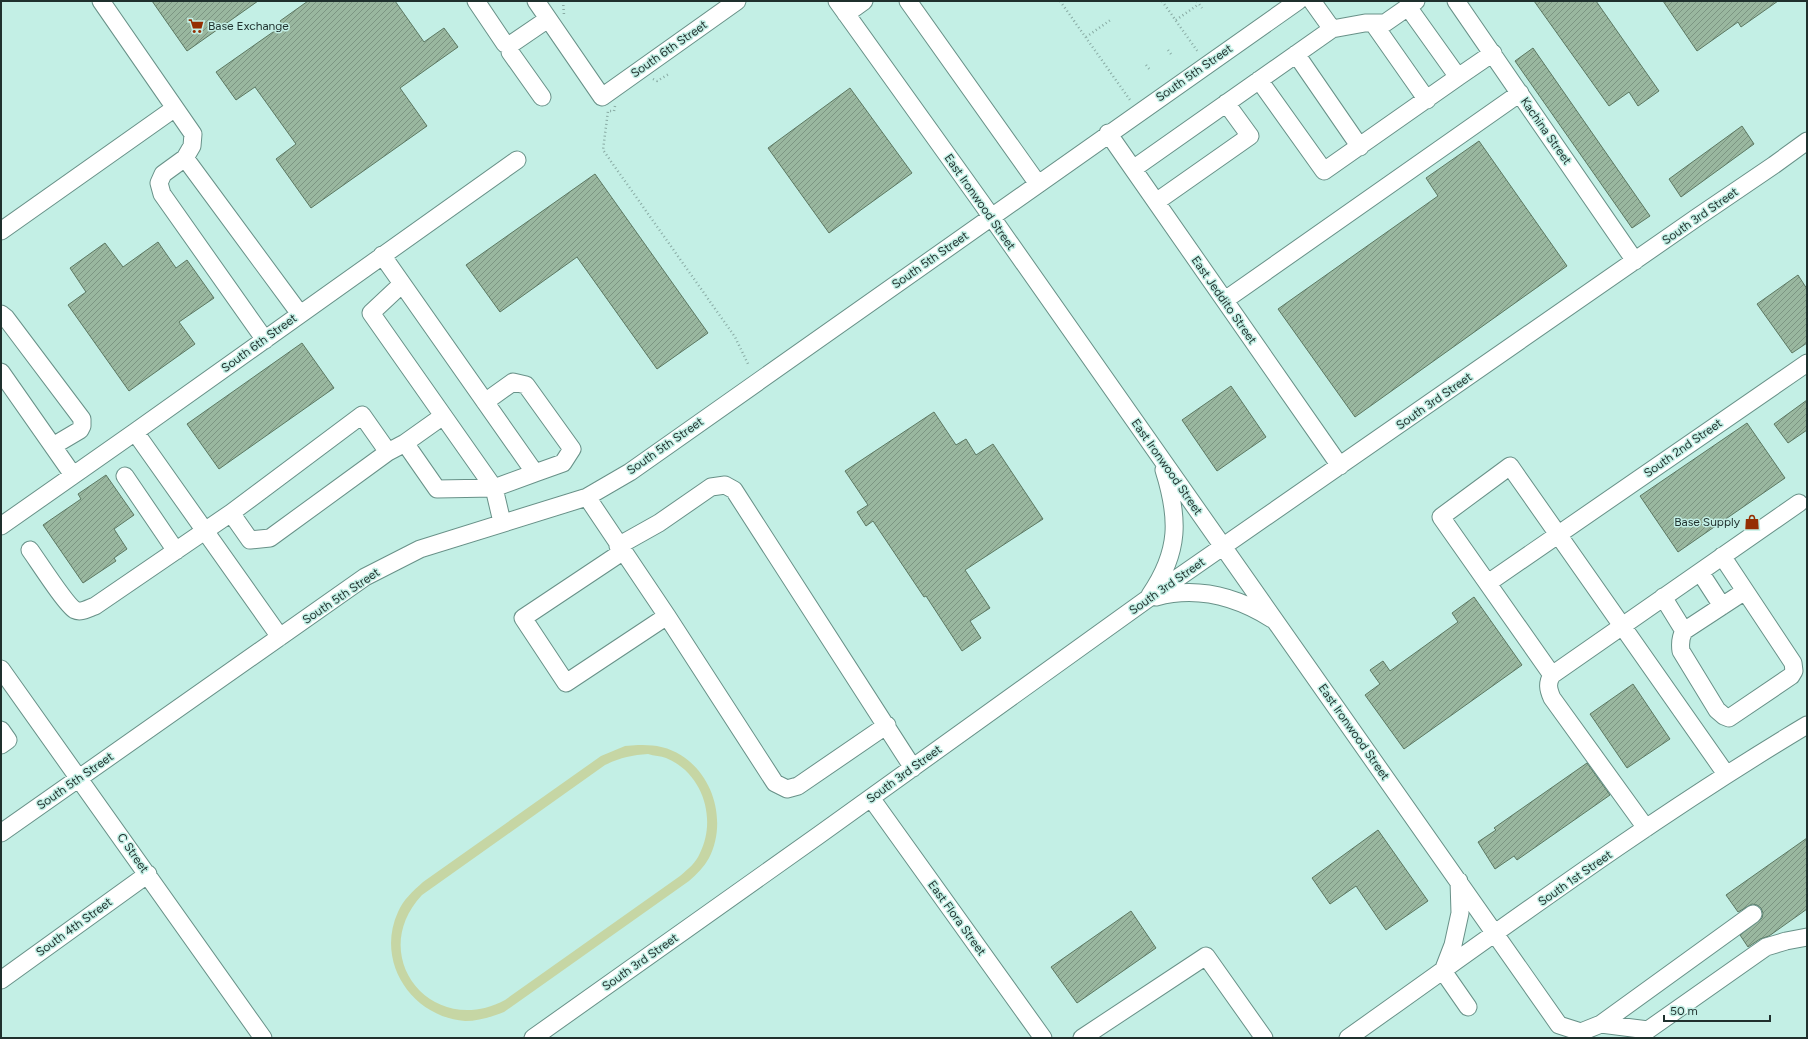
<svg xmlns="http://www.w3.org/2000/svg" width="1808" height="1039" viewBox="0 0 1808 1039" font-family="Figtree,sans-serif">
	<defs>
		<pattern id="building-hatch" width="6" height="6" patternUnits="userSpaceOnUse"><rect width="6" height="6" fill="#99b79f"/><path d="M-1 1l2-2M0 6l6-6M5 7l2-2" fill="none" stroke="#7c9582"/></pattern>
	</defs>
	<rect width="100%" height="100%" fill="#c3efe5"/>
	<path fill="#c6d6a4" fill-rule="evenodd" d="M638,745c6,0 13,0 19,1 50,9 74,69 52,112 -5,9 -12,16 -20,23l-185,131c-13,5 -25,9 -39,9 -53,-4 -90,-59 -67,-109 5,-12 15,-21 25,-30l178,-126 24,-10zM648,754c6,2 13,2 18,4 37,15 51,61 34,95 -4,10 -12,16 -20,23l-175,124c-73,39 -140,-44 -83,-105l183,-130c14,-7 27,-10 43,-11z"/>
	<path fill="url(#building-hatch)" stroke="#5c7862" d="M152,1h106l-71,50z
		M308,1h87l29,41 20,-14 14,19 -58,41 27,38 -116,82 -35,-49 20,-15 -41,-57 -19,13 -20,-28 67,-47 -3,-4z
		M1534,1h62l63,90 -21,15 -9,-14 -20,14z
		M1663,1h115l-37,26 -3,-5 -41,29z
		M1533,48l117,168 -18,12 -117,-167z
		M850,88l62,85 -83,60 -61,-85z
		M1742,126l12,18 -73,53 -12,-18z
		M1479,141l88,125 -212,151 -77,-108 160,-113 -12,-18z
		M595,174l113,159 -51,36 -80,-112 -77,55 -34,-47z
		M158,242l18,26 11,-8 27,38 -35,24 16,22 -66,47 -61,-86 18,-13 -16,-24 35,-25 18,24z
		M1798,275l9,14v54l-15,10 -35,-49z
		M302,343l32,45 -115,81 -32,-45z
		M1231,386l35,51 -49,34 -35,-51z
		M1807,400v30l-19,13 -14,-19z
		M934,412l22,33 10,-6 10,16 17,-11 50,75 -78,51 25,38 -20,13 11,17 -19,13 -36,-55 -2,1 -51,-76 -7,5 -9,-14 11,-7 -23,-34z
		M1747,423l38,55 -107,74 -38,-56z
		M106,475l28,40 -20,14 13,20 -13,9 2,3 -33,22 -40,-58 38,-26 -3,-5z
		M1474,597l48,68 -118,84 -39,-54 15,-11 -10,-14 13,-9 7,10 68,-49 -6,-9z
		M1633,684l37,55 -43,29 -37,-54z
		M1587,763l23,32 -93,65 -3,-4 -19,13 -17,-27 18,-12 -2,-2z
		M1378,830l50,71 -42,29 -30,-44 -26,18 -18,-26z
		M1807,838v71l-38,27 -9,3 -12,8 -8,-12 22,-17 1,-5 -2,-5 -4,-3 -5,-1 -14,8 -12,-17z
		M1131,911l25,37 -79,55 -26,-36z"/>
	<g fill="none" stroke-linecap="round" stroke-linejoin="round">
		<defs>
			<path id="minor" d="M101,1l92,133 -1,12 -7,12 115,156
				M476,1l29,43 5,1
				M536,1l66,96 135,-96
				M837,1l144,201 578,823 22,7 20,-8 47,6 118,-83 20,-6 21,-4
				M908,1l130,183
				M1416,1l-8,6 50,70 35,-24
				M1456,1l179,260
				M846,14l18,-13
				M1373,23l54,77
				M1332,29l33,-6h20l23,-16
				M1296,54l64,93
				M1259,80l65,91 134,-94
				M542,97l-32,-45v-7l38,-26
				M1108,133l232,333
				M185,158l-22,16 -4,9 3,11 103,146
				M1133,169l199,-140 -20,-28
				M1156,202l94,-66 -24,-33
				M1,231l174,-123
				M382,255l153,218 -41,15 8,34
				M402,284l-31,29 123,175
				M1225,300l295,-207
				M1,314l5,4 76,101v7l-2,4 -27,16
				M1,372l72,103
				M485,402l28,-20 13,3 46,64 -9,14 -28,10
				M135,432l145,205
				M405,443l38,-27
				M388,452l17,-9 32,46 57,-1
				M125,476l51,75
				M587,497l80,119 108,167 12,6 11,-3 89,-61
				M1,526l134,-94 382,-272
				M618,546l41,-23 52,-36 14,-2 9,5 179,278
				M30,550c8,11 36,55 45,60 6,3 14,-2 20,-4l136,-93 131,-98 26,37 -118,86 -20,2 -19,-27
				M622,552l-99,66 43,65 101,-67
				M1722,556l71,107 1,8 -3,5 -62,42 -5,-2 -7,-6 -36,-59c-1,-7 -1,-13 3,-20l61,-40
				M1700,572l22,34
				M1488,583l319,-220
				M1150,595c30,-44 29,-77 14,-125
				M1156,597c41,-11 81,0 116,22
				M1663,597l21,34
				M1,669l262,369
				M1552,675l-111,-158 69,-51 216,308
				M1,730l7,10 -7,5
				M871,798l172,240
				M1646,828l-94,-130c-4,-9 -5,-15 0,-23l247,-172
				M1,833l364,-256 55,-28 167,-52 43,-25 668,-471
				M1459,881l1,32 -7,32 -10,26 25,36
				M1,980l147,-106
				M1601,1024l152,-110
				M533,1038l286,-203 327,-235 553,-384 75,-51 33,-24
				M1082,1038l124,-82 58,82
				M1348,1038c151,-107 300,-218 459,-313"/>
		</defs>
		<use href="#minor" stroke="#689188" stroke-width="19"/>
		<path stroke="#89aba4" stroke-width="2.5" stroke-dasharray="1 3" stroke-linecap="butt" d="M563,1l1,14
			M1060,1l70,99
			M1162,1l36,51
			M1197,1l5,7
			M1176,20l23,-16
			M1086,37l26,-18
			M1168,50l3,4
			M1146,65l4,5
			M653,79l4,2 12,-7
			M615,106l-1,5h-6l-5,39 132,187 14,29"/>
		<use href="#minor" stroke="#fff" stroke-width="17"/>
	</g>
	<defs>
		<symbol id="supermarket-bare" viewBox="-9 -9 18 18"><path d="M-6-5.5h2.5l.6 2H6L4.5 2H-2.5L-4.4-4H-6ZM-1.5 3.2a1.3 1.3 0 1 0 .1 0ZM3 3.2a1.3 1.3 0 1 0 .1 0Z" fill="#952f03" stroke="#c3efe5" stroke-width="2.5" paint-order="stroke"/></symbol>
		<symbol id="shop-bare" viewBox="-9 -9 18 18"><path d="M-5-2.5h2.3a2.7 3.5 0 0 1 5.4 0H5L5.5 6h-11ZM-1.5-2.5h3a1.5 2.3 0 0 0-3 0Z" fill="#952f03" stroke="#c3efe5" stroke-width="2.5" paint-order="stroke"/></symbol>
	</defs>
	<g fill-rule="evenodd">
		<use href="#supermarket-bare" x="185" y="15" width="22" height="22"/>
		<use href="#shop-bare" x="1741" y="511" width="22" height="22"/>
	</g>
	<g text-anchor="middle" stroke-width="3" stroke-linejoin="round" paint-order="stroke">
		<g font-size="12" fill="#1f302d" stroke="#c3efe5" text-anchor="start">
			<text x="208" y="30">Base Exchange</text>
			<text x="1740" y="526" text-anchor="end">Base Supply</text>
		</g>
		<g font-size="12" fill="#1f302d" stroke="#c3efe5">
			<text transform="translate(669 49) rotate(-35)" y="4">South 6th Street</text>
			<text transform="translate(1194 73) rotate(-35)" y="4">South 5th Street</text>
			<text transform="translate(1546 131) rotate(55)" y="4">Kachina Street</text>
			<text transform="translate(980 202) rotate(55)" y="4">East Ironwood Street</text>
			<text transform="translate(1700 216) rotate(-35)" y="4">South 3rd Street</text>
			<text transform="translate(930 260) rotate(-35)" y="4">South 5th Street</text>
			<text transform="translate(1224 300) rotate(55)" y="4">East Jeddito Street</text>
			<text transform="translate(259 343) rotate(-36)" y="4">South 6th Street</text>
			<text transform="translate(1434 401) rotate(-35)" y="4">South 3rd Street</text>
			<text transform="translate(665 446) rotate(-35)" y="4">South 5th Street</text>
			<text transform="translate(1683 448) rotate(-35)" y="4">South 2nd Street</text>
			<text transform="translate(1167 467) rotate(55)" y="4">East Ironwood Street</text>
			<text transform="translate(1167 586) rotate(-35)" y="4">South 3rd Street</text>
			<text transform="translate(341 596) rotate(-34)" y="4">South 5th Street</text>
			<text transform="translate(1354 732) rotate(55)" y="4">East Ironwood Street</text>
			<text transform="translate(904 774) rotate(-36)" y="4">South 3rd Street</text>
			<text transform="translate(75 781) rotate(-35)" y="4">South 5th Street</text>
			<text transform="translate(133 853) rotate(55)" y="4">C Street</text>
			<text transform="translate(1575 878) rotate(-35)" y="4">South 1st Street</text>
			<text transform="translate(957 918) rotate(54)" y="4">East Flora Street</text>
			<text transform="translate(74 927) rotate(-36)" y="4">South 4th Street</text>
			<text transform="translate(640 962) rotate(-35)" y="4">South 3rd Street</text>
		</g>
	</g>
	<rect width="1808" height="1039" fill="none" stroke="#1f302d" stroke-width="4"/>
	<path d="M1664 1015v6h106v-6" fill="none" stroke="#1f302d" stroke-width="2"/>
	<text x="1670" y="1015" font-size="12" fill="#1f302d" stroke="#c3efe5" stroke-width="3" paint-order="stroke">50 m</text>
</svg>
